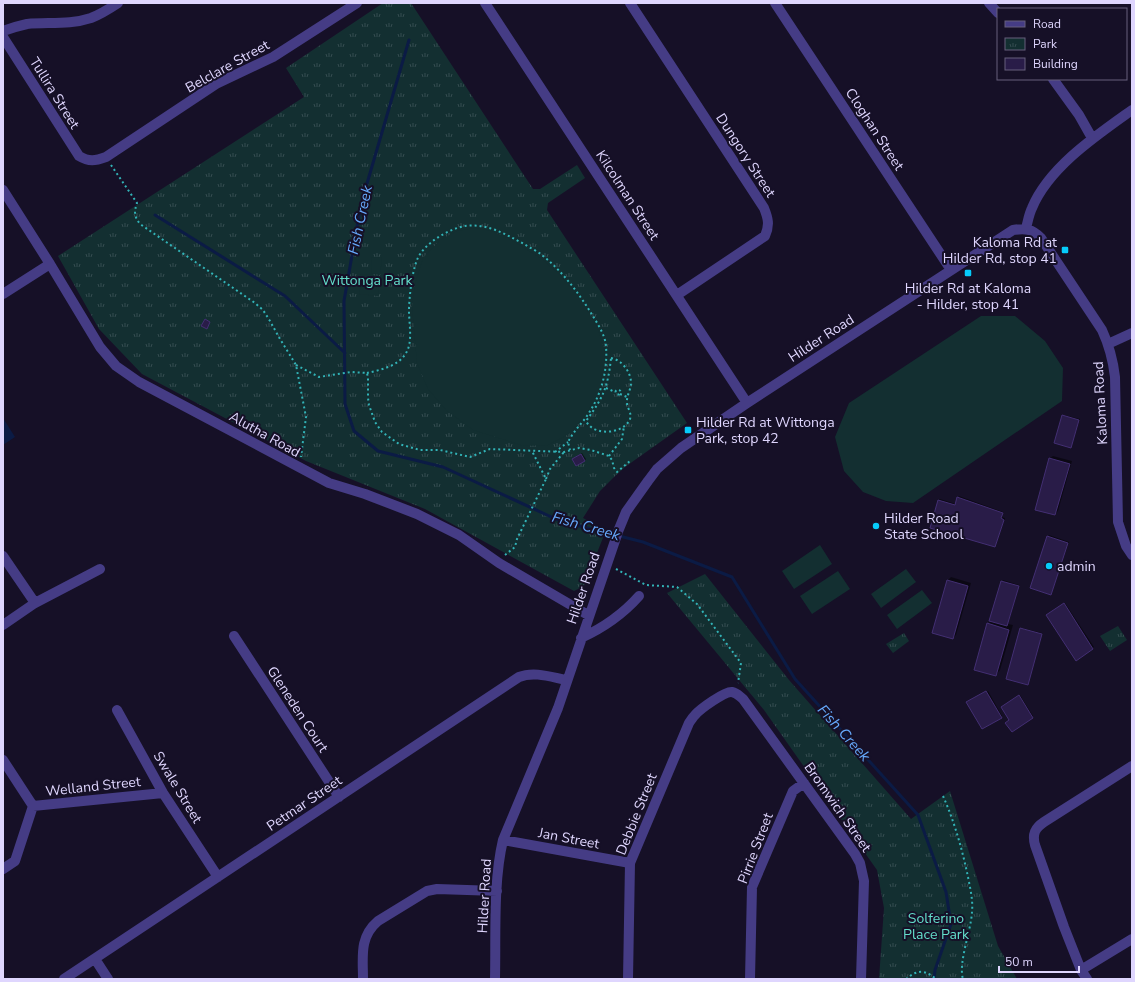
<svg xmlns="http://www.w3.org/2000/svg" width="1135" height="982" viewBox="0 0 1135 982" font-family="'Nunito Sans',sans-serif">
	<defs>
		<pattern id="park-tufts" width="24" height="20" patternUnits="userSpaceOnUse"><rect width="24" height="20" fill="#132f31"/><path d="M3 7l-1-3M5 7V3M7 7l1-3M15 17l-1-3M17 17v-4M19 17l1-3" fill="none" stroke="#354c50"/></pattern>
	</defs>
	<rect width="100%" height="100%" fill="#161027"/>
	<path fill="url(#park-tufts)" d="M383,3h28l122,186h7l37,-24 8,13 -37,25 -1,7 140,213 -62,44 -12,11 -13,13 -17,27 23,12 -22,56 -10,5 -149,-82 -119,-48 -164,-87 -43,-45 -41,-73 246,-159 -18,-29z
		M705,574l84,106 122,139 39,-28 48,155 19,33h-138l5,-71 -7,-38 -113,-160 -97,-117z
		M1118,626l9,14 -17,11 -10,-15z
		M904,633l5,8 -16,12 -7,-9z"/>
	<path fill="#132f31" d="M475,228l17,3 16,7 34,21 19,17 19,22 17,28 8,26 -1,22 -5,20 -15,23 -15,17 -21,11 -24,1 -51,-16 -27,-20 -18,-21 -11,-26 -5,-56 3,-23 8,-26 17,-18 17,-9z
		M372,257l10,1 -2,17 -9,-2z
		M361,274l19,2 -2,20 -19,-2z
		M981,316h34l30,25 18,27 -1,33 -149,102 -27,-2 -23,-9 -19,-21 -9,-34 14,-34z
		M820,545l12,19 -38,25 -12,-18z
		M906,569l10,13 -35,26 -10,-14z
		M838,571l12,18 -38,25 -12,-18z
		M922,590l10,13 -35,26 -10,-14z"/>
	<path fill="#0b1b45" d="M3,418l12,19 -12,8z"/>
	<path fill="#0007" d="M1064,415l16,4 -9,28 -8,-31z
		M582,453l4,6 -1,2 -11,-3z
		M1053,456l19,5 -14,50 -3,3 -5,-56z
		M959,496l44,16 -2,5 4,1 -10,28 -57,-46 2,-1 16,5z
		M1049,535l20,7 -18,52 -3,-57z
		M951,577l20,6 -15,52 -3,3 -20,-6 15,-52z
		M1003,580l16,5 -11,39 5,1 -13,45 -4,5 -8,-51 3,-4z
		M1065,603l29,44 -18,12 -28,-45z
		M1022,628l20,5 -14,51 -7,-55z
		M988,691l14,25 -1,1 -32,-16z
		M1020,695l13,21 -23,4 -7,-14z"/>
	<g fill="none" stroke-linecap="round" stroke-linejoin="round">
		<path stroke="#0b1b45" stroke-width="3" d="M409,40l-48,164 -17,97 1,103 9,27 24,20 65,16 117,54 83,21 89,35 63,102 123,136 28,77 5,32 -16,46 -1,9
			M155,215l130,81 60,57"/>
	</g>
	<path fill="#291c48" stroke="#432f73" d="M205,319l5,3 -3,7 -6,-3z
		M1062,415l17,5 -8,28 -17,-5z
		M581,454l4,7 -9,5 -4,-7z
		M1049,458l21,6 -15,51 -20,-5z
		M957,497l46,16 -2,5 3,2 -9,27 -65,-19 8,-28 17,5z
		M1047,536l21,7 -17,52 -21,-7z
		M947,580l21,6 -15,53 -21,-6z
		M1001,581l18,5 -12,40 -18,-5z
		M1064,603l29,46 -17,12 -30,-46z
		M987,623l22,7 -13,46 -22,-6z
		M1020,628l22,6 -14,51 -22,-6z
		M986,691l16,27 -20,11 -16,-27z
		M1019,695l14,23 -21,14 -7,-9 4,-3 -8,-13z"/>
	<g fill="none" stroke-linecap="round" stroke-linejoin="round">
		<path stroke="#32b3b7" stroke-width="2" stroke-dasharray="2 3" stroke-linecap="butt" d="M111,165l26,38c-3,9 -3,13 3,21l115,79 8,7 7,11 10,18 16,26 10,52 -5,40
			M611,358c11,2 20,14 20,25 0,7 -5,13 -4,21 1,5 5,10 3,15 -6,15 -36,18 -44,2 17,-23 22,-34 25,-63z
			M296,365l23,12 32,-5 16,1 1,5v20l1,7 6,17 7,10 17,12 21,6h20l30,7 20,-8 74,3 15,-4 12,2 18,6 3,4 2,8 3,4 13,-11
			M367,373c13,-3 32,-7 39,-20 7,-11 3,-29 3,-42 0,-13 3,-39 8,-51 6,-16 31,-31 48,-34 22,-3 40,8 59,18 6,4 13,7 18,11 20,16 36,37 49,58 6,10 14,21 15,33 2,27 -6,53 -22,74 -6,7 -11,13 -16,22l2,8
			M606,388l9,4
			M615.5 392a2.5 2.5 0 1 1 5 0a2.5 2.5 0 1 1-5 0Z
			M620,394l7,3
			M555,452l13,-10
			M609,456l13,-17 2,-13
			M546,479l4,-10 14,-17
			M505,555l10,-8 2,-8 29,-60 -14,-28
			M616,569l30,16 31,2 20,17 44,59 -3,20
			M943,796c12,27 20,56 26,86 2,10 4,20 3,30 -1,19 -14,51 -9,67
			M906,979c12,-10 19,-9 30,0"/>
		<path stroke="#453c85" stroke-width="10" d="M485,3l262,400
			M630,3l134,205c4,10 6,17 1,28l-88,59
			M775,3l176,267
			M989,3l9,10
			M3,31c8,-3 15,-5 24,-7 21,-2 43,1 64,-6 10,-4 18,-9 27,-15
			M3,37l76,119c10,6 16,5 27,1l110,-73 57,-27 84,-54
			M1053,79l26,36 13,23
			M3,190l47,74 50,83 16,19 23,16 190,101 36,11 52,20 42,21 40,28 89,52
			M1026,228c2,-7 3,-14 6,-20 17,-41 65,-73 100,-98
			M3,294l47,-30
			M1108,344l24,-11
			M3,556l32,47
			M3,625l32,-22 65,-34
			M234,636l105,161
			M581,638c22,-10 42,-24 58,-42
			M117,710l46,83 55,84
			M3,760l30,46 130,-13
			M503,840l127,23
			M3,869l12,-8 18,-55
			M95,959l13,20
			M1081,970l51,-31
			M64,979l455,-302c15,-6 32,0 48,3
			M363,979c0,-22 -4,-42 15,-58l49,-30 10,-2 60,2
			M495,979c1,-44 -2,-97 8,-139l55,-132 61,-179 7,-17 22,-31 9,-12 24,-21 66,-45 266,-173c13,-2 19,-1 28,8l61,92c7,15 11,30 13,47l3,145 8,24 6,9
			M628,979l2,-116 59,-140c2,-3 4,-6 6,-8 5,-6 30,-24 37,-23 5,1 7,4 11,7l112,155 5,9 4,18 -3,98
			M750,979l2,-92 41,-96 11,-8
			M1087,979l-6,-9 -17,-43 -29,-82c-3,-11 0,-17 9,-23l88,-56"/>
	</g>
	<g fill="#06ccfb" stroke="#161027" stroke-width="1.5">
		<rect x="1061" y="246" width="8" height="8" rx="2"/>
		<rect x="964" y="269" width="8" height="8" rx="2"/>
		<rect x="684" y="426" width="8" height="8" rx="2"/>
		<circle cx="876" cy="526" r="4"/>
		<circle cx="1049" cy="566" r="4"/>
	</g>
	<g text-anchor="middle" stroke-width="4" stroke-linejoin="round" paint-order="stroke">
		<g font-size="14" fill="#dfd6fe" stroke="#161027">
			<text transform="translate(227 66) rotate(-29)" y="5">Belclare Street</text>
			<text transform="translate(55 93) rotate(58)" y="5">Tullira Street</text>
			<text transform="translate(875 129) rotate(57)" y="5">Cloghan Street</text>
			<text transform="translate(746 155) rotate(57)" y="5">Dungory Street</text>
			<text transform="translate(628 195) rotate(57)" y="5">Kilcolman Street</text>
			<text transform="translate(821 338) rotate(-33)" y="5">Hilder Road</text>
			<text transform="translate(1100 403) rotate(-93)" y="5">Kaloma Road</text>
			<text transform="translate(265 434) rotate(29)" y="5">Alutha Road</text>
			<text transform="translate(583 588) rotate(-71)" y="5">Hilder Road</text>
			<text transform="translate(298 709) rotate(57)" y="5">Gleneden Court</text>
			<text transform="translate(93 786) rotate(-6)" y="5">Welland Street</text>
			<text transform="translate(178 787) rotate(59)" y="5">Swale Street</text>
			<text transform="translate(304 803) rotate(-34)" y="5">Petmar Street</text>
			<text transform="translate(838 807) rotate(55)" y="5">Bromwich Street</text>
			<text transform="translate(636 814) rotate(-68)" y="5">Debbie Street</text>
			<text transform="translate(569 838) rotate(11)" y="5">Jan Street</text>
			<text transform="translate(755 848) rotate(-69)" y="5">Pirrie Street</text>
			<text transform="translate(484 896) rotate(-87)" y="5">Hilder Road</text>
		</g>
		<g font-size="14" fill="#dfd6fe" stroke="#161027" text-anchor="start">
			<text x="1057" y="247" text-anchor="end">Kaloma Rd at<tspan x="1057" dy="16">Hilder Rd, stop 41</tspan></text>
			<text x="968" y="293" text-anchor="middle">Hilder Rd at Kaloma<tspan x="968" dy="16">- Hilder, stop 41</tspan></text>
			<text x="696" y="427">Hilder Rd at Wittonga<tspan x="696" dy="16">Park, stop 42</tspan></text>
			<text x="884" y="523">Hilder Road<tspan x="884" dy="16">State School</tspan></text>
			<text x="1057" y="571">admin</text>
		</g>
		<g font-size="14" fill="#63decb" stroke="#161027">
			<text x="367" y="285">Wittonga Park</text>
			<text x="936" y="923">Solferino<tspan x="936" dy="16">Place Park</tspan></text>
		</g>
		<g font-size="15" font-style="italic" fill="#66a9fc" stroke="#161027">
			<text transform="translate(360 220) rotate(-78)" y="5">Fish Creek</text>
			<text transform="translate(586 526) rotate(16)" y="5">Fish Creek</text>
			<text transform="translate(844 733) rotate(48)" y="5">Fish Creek</text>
		</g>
	</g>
	<rect width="1135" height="982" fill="none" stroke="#dfd6fe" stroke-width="8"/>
	<rect x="997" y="8" width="130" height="72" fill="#161027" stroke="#665f7d"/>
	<rect x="1005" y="21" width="20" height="6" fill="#453c85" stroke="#665f7d"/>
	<text x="1033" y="28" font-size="12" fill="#dfd6fe">Road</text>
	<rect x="1005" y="38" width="20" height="12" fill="url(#park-tufts)" stroke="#665f7d"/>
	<text x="1033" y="48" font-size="12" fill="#dfd6fe">Park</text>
	<rect x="1005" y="58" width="20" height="12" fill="#291c48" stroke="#665f7d"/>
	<text x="1033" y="68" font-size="12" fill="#dfd6fe">Building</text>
	<path d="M999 966v6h80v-6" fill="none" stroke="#dfd6fe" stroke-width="2"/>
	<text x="1005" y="966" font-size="12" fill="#dfd6fe" stroke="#161027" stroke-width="3" paint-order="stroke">50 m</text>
</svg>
